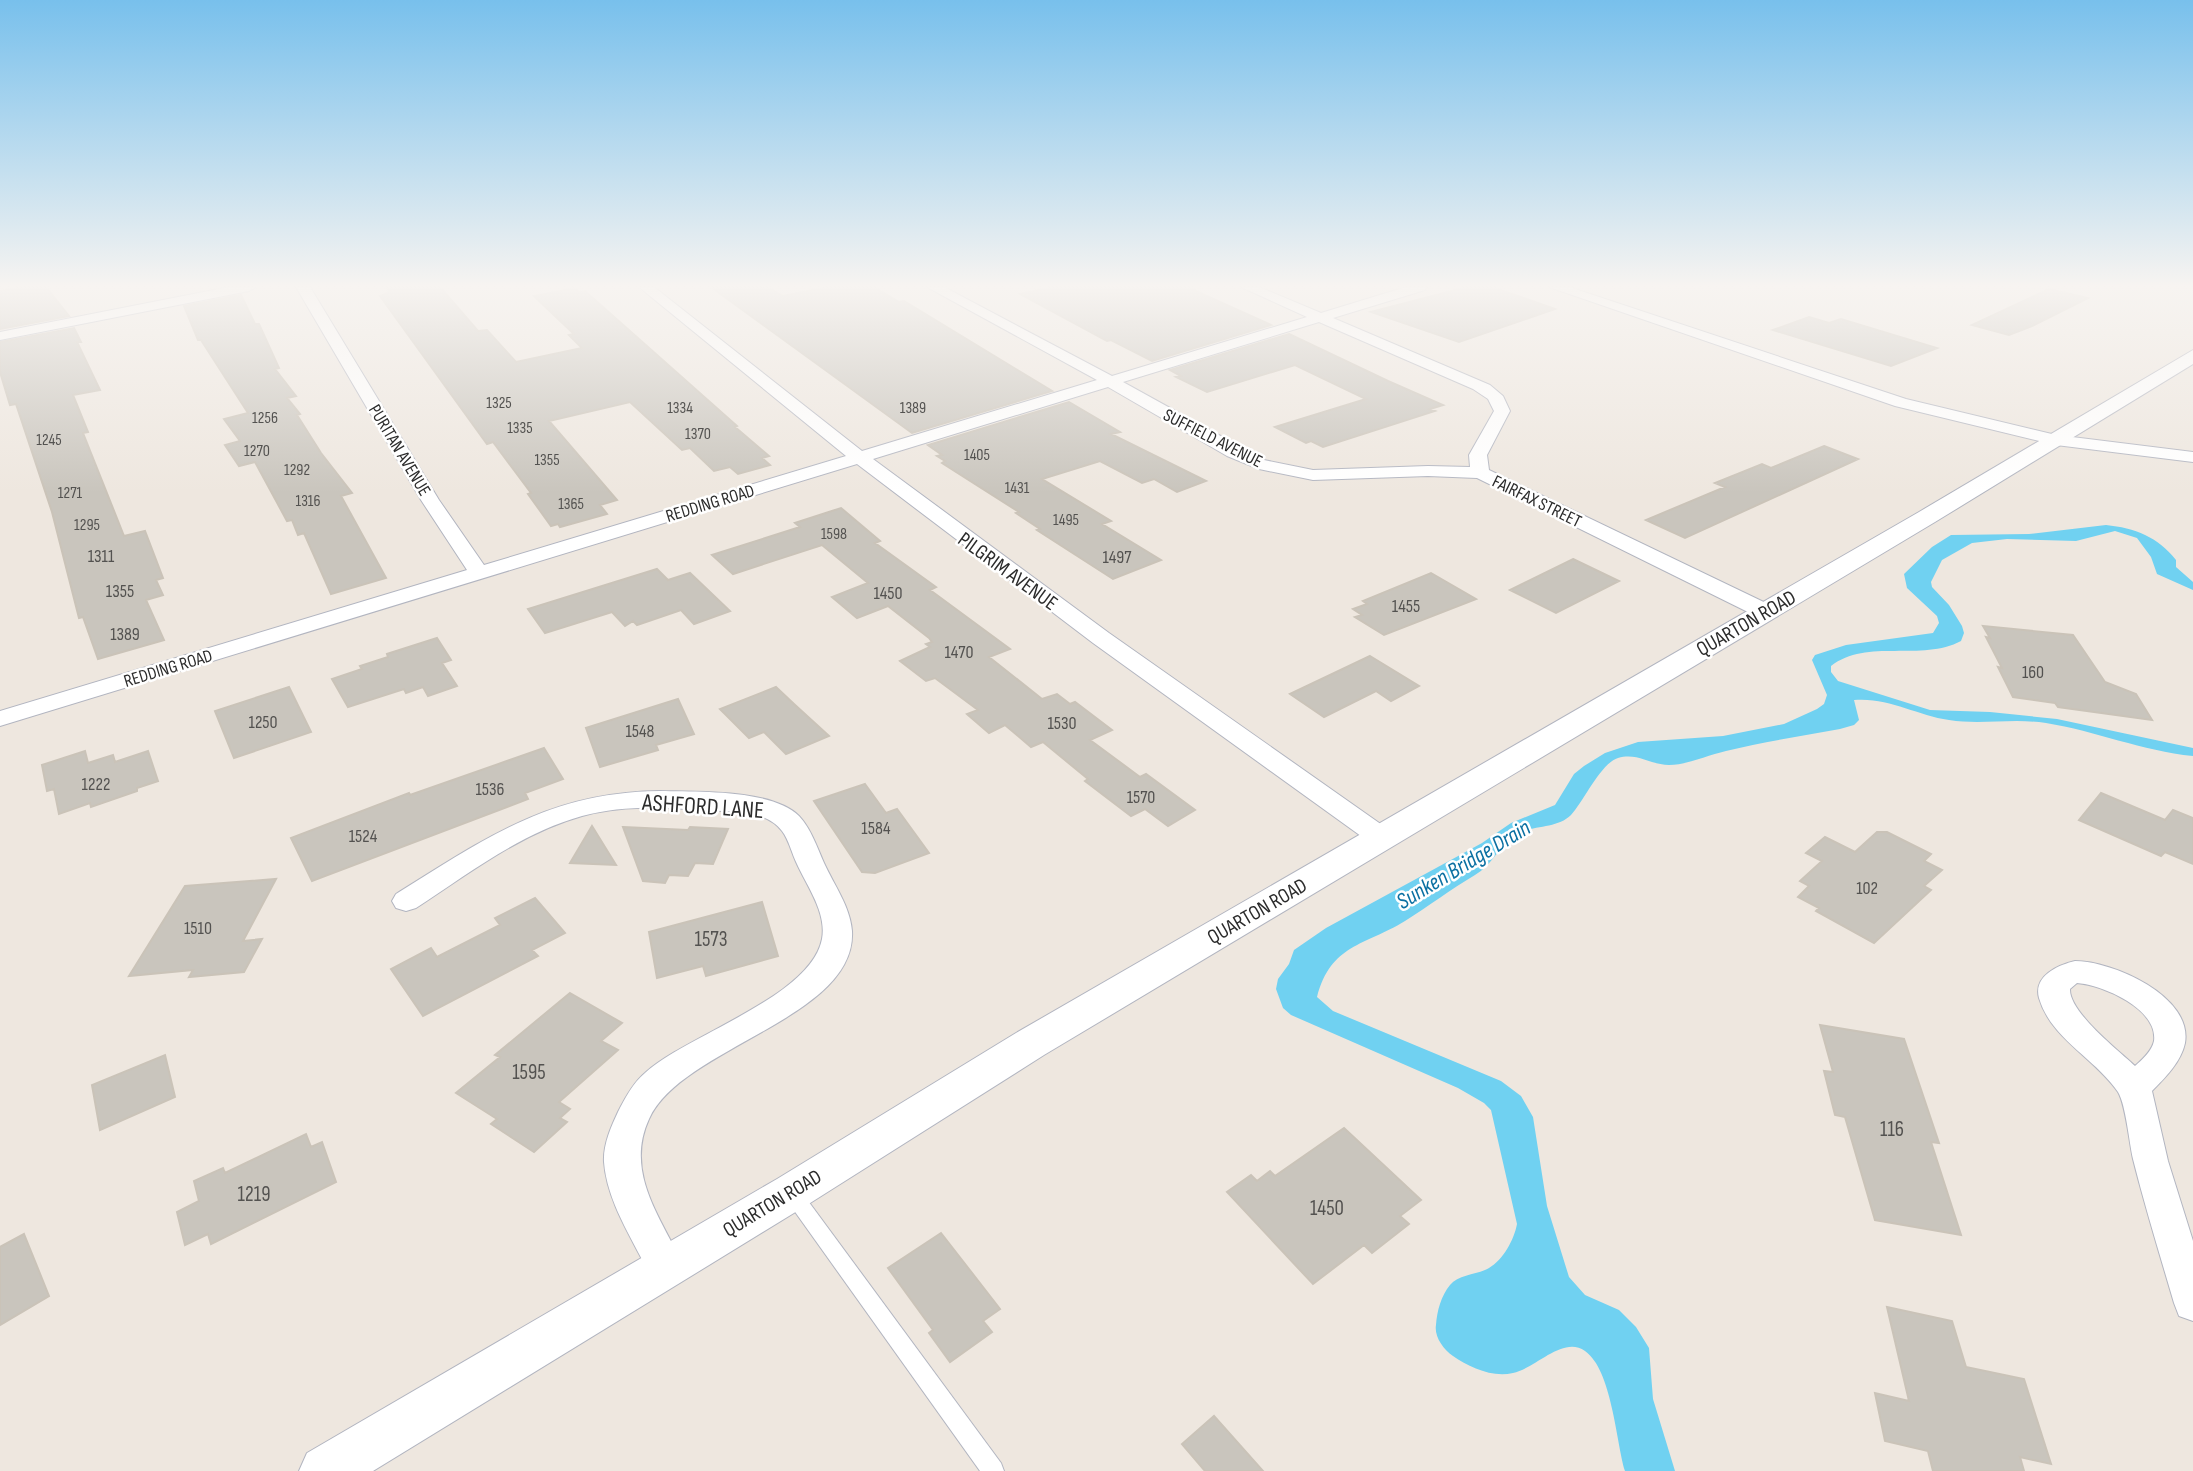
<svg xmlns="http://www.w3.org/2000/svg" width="2193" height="1471" viewBox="0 0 2193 1471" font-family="'Sofia Sans Condensed',sans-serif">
	<rect width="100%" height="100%" fill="#eee7df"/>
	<path fill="#70d1f1" d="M2106,525c29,3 52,12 70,35v7l17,15v8l-36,-16 -6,-17 -14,-19 -22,-7 -39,10 -69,-2 -35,4 -30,17 -11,22 1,5 17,18 13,21 2,7 -3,8c-39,21 -94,-3 -130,25v6l7,9 92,29 60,2 67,7 136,29v8c-51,-5 -97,-25 -147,-33 -33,-5 -66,2 -97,-3 -33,-5 -61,-23 -95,-20l5,20 -5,5 -14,4c-38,7 -77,13 -114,22 -18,4 -39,14 -57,14 -18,0 -32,-13 -51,-7 -18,6 -34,43 -47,57 -15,15 -42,9 -59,22 -14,11 -20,28 -37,38 -24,14 -46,31 -70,46 -41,25 -74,23 -88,76l16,14 168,70 20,15 12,21 14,89 22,71 16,18 34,15 17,17 13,21 4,51 22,72h-50c-9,-30 -13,-101 -40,-120 -22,-16 -50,18 -72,22 -21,5 -44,-6 -60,-17 -10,-7 -19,-20 -17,-31 1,-14 5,-29 14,-40 9,-11 27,-10 39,-17 14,-8 25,-28 28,-44l-26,-114 -7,-7 -26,-15 -167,-73 -8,-7 -7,-19 2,-10 11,-15 5,-14 32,-22 156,-85 29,-20 44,-18 19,-31 10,-8 21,-13 33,-11 85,-6 61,-12 33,-15 7,-5 3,-9 -15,-35 3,-5 31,-10 87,-12 6,-10 -2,-7 -30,-28 -3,-14 28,-27 19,-12 78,-1z"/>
	<path fill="#c9c5bd" stroke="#cac3b8" stroke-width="2" d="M25,287h21l23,29 -69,13v-38z
		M386,287h54l38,44 9,-1 29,32 66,-14 -13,-13 5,-1 -40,-38 41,-8 4,4 6,-1 152,135 -2,1 34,29 -7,2 8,7 -32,9 -8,-7 -16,4 -24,-23 -8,2 -52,-48 -81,19 68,79 -17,5 7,9 -47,13 -2,-3 -7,2 -23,-32 3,-1 -38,-51 -6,2 -107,-148 10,-4z
		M711,287h56l16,9 45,-9h46l25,15 5,-1 148,90 -140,42z
		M1053,287h134l84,38 -119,36 -41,-21 -4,1 -87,-47z
		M1467,287h25l63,22 -96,33 -88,-30z
		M2049,289l39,9 -56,28 -23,9 -37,-10z
		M241,295l14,29h4l20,44 -4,1 21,27 -9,2 13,16 -3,1 24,38 31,40 -11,3 45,82 -55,16 -27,-61 -6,2 -6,-15 -5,1 -32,-59 -16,4 -14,-21 15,-4 -16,-22 24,-6 -47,-73h-3l-14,-34z
		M1809,317l20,6 12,-4 96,29 -46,18 -118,-36z
		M74,328l7,14h-4l23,48 -27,5 15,37 -5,1 41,103 21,-5 18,47 -7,2 7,15 -17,5 18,40 -66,19 -15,-42 -4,1 -27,-106 -36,-108 -6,1 -10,-33v-30z
		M1289,334l99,47 55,24 -13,4 5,2 -112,36 -12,-6 -5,2 -31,-16 91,-28 -71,-34 -88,27 -31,-15 5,-1 -11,-6z
		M1069,402l51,30 -9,2 95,47 -29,11 -23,-13 -12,4 -42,-22 -58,18 69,42 -9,3 59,36 -48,19 -76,-49 3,-1 -24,-16 3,-1 -77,-49 3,-2 -8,-5 5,-1 -14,-10z
		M1824,446l34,13 -173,79 -39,-18 79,-33 -10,-4 47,-19 9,4z
		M841,508l39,33 -5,2 61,44 -6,3 80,59 -21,8 53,42 15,-5 13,10 5,-2 37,28 -22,10 50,37 6,-3 49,36 -27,16 -23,-17 -14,7 -46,-35 3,-2 -45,-37 -12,5 -26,-22 -16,8 -22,-19 11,-4 -43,-32 -9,3 -26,-20 30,-14 -4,-3 6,-2 -3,-4 -41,-32 -31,12 -25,-21 36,-14 -46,-38 -89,29 -21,-19 88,-28 -5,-4z
		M1573,559l46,22 -63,32 -46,-23z
		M657,569l11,11 22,-7 40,38 -36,13 -13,-14 -44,15 -4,-4 -8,5 -13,-14 -67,21 -17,-24z
		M1431,573l45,26 -92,36 -29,-18 7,-2 -9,-6 14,-5 -4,-3z
		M1983,626l90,9 32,47 31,12 16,26 -94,-13 -3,-4 -42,-6 -15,-30 4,1 -16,-31 4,1z
		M437,638l14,22 -9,3 15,23 -29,10 -5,-9 -17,6 -2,-4 -56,18 -16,-28 30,-10 -2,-3 28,-9 -1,-3z
		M1370,656l49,30 -28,15 -15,-10 -52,26 -34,-23z
		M289,687l22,45 -77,26 -19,-47z
		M776,687l18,17 35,32 -43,18 -22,-22 -15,6 -29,-29z
		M678,699l16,35 -38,11 2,5 -58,17 -14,-39z
		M544,748l19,31 -38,14 3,6 -216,82 -21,-43 118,-45 1,2z
		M85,751l3,12 25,-8 2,7 33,-11 10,30 -21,7v3l-46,16 -1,-4 -31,11 -5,-25 -7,2 -5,-26z
		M865,784l21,29 11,-4 32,44 -54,20 -13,-1 -48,-71z
		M2101,793l64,27 8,-10 20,8v46l-28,-12 -4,4 -82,-36z
		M592,826l24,39 -46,-2z
		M623,827l65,3 2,-3 38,2 -15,35 -18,-1 -7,13 -19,-1 -4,8 -22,-2z
		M1877,832h10l44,22 -7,7 18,9 -18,16 7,4 -57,53 -58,-32 3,-3 -21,-11 11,-11 -9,-5 22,-20 -16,-8 19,-16 30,15z
		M276,879l-33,62 19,-2 -18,33 -55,5 4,-7 -64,6 56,-90z
		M535,898l30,35 -33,17 6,6 -115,60 -32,-47 40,-21 6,9 63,-32 -5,-7z
		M762,902l16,54 -72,20 -3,-10 -46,12 -8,-46z
		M570,993l52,30 -21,18 17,9 -59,52 11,7 -10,9 7,4 -33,30 -43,-28 6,-5 -41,-26 44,-36 -5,-2z
		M1820,1025l84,14 35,104 -8,-1 30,93 -86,-15 -30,-103 -10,-2 -11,-44 9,1z
		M165,1055l10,42 -75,33 -8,-45z
		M1344,1128l77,72 -21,16 9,8 -37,29 -8,-8 -51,39 -86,-92 24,-17 6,6 13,-10 5,5z
		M306,1134l5,13 11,-5 14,40 -125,62 -3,-10 -23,11 -8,-33 22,-11 -5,-20 29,-13 2,5z
		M941,1233l59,76 -17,12 9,11 -42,30 -21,-29 4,-3 -45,-62z
		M24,1234l25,62 -49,29v-78z
		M1887,1307l65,14 14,46 58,12 27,85 -31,-7 4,14h-91l-5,-20 -43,-10 -10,-48 34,8z
		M1214,1416l49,55h-58l-23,-27z"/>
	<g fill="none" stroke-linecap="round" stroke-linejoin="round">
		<defs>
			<path id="service" d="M794,1188l6,2 201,273 3,8h-24l-192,-269 -3,-6 3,-6z"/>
			<path id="minor" d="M229,287h27l-7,4 -249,49v-8z
				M296,287h14l129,213 45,65 362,-109 -207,-169h15l208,164 235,-71 -170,-93h17l168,89 195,-59 -66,-30h18l62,26 85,-26h21l-2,3 -92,28 157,67 13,11 7,15 -23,44 2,15 283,136 3,5 -3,5h-16l-279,-138 -49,-2 -115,4 -54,-11 -32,-13 -119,-69 -235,72 236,174 283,199 4,6 -4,6 -10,3 -10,-3 -279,-201 -236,-179 -857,262v-15l467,-141 -46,-70zM1319,322l154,67 15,10 6,12 -25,44 1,12 -42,-1 -115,4 -49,-10 -141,-78z
				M1549,287h20l337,112 150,36 137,17v10l-137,-17 -161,-39z
				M660,791c37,1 112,-2 139,25 12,13 18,31 25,47 10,22 26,43 28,68 5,87 -171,116 -203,188 -25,54 13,100 35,148l-6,12 -13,5 -13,-5c-17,-36 -45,-76 -48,-117 -1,-17 7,-35 14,-50 7,-14 15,-29 27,-39 43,-39 166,-76 177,-134 5,-26 -15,-53 -25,-75 -5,-10 -8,-24 -15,-33 -17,-23 -54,-19 -79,-21 -40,-3 -82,-5 -121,6 -61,17 -114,58 -166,92l-10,3 -10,-3 -4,-7 4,-7c90,-56 154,-102 264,-103z
				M2075,961c37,0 118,35 110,82 -4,19 -20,35 -33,48l16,70 25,80v80l-14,-5 -5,-13c-14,-48 -29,-96 -41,-144 -4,-17 -7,-54 -15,-67 -23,-34 -67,-53 -79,-94 -6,-22 19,-33 36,-37zM2077,983c26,2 81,26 77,58 -2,10 -12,19 -19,25 -17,-16 -66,-54 -65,-77z"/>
			<path id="tertiary" d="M2193,350v14l-258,158 -891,533 -237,150 -434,266h-74l8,-18 470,-274 239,-146 903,-521z"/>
		</defs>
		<use href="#service" stroke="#b2b5c0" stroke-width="2"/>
		<use href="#minor" stroke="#b2b5c0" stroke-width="2"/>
		<use href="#tertiary" stroke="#b2b5c0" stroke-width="2"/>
		<use href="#service" fill="#fff" fill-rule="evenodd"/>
		<use href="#minor" fill="#fff" fill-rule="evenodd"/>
		<use href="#tertiary" fill="#fff" fill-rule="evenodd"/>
	</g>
	<linearGradient id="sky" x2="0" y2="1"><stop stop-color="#78c0ec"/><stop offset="0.58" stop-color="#f7f4f1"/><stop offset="1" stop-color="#f7f4f1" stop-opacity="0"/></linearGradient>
	<rect width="2193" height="493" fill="url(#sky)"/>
	<g text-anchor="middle" stroke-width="5" stroke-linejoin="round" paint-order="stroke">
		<g font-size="16" fill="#535250">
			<text x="499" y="408">1325</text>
			<text x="680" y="413">1334</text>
			<text x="913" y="413">1389</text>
			<text x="265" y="423">1256</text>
			<text x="520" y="433">1335</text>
			<text x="698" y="439">1370</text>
			<text x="49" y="445">1245</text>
			<text x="257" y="456">1270</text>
			<text x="977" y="460">1405</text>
			<text x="547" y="465">1355</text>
			<text x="297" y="475">1292</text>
			<text x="1017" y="493">1431</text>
			<text x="70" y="498">1271</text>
			<text x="308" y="506">1316</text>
			<text x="571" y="509">1365</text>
			<text x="1066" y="525">1495</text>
			<text x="87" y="530">1295</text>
			<text x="834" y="539">1598</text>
		</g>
		<g font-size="18" fill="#2c2c2c" stroke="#fff">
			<text transform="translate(1213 438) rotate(27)" y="6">SUFFIELD AVENUE</text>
			<text transform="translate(400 450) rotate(59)" y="6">PURITAN AVENUE</text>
			<text transform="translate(1537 501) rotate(26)" y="6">FAIRFAX STREET</text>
			<text transform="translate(710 503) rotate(-17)" y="6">REDDING ROAD</text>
			<text transform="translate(168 668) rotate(-17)" y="6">REDDING ROAD</text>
		</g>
		<g font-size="18" fill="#535250">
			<text x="101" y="562">1311</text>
			<text x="1117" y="563">1497</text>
			<text x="120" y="597">1355</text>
			<text x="888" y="599">1450</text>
			<text x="1406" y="612">1455</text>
			<text x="125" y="640">1389</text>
			<text x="959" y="658">1470</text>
			<text x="2033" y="678">160</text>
			<text x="263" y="728">1250</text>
			<text x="1062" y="729">1530</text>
			<text x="640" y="737">1548</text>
			<text x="96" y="790">1222</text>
			<text x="490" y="795">1536</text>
			<text x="1141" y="803">1570</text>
			<text x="876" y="834">1584</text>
			<text x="363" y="842">1524</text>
			<text x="1867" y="894">102</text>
			<text x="198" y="934">1510</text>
		</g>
		<g font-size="21" fill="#2c2c2c" stroke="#fff">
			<text transform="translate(1008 571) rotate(36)" y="7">PILGRIM AVENUE</text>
			<text transform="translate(1746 623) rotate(-30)" y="7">QUARTON ROAD</text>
			<text transform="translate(1257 911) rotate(-30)" y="7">QUARTON ROAD</text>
			<text transform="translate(772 1203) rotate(-31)" y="7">QUARTON ROAD</text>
		</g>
		<g font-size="21" fill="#535250">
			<text x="711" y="946">1573</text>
			<text x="529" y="1079">1595</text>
			<text x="1892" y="1136">116</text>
			<text x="254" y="1201">1219</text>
			<text x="1327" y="1215">1450</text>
		</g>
		<g font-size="23" font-style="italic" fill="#0b70a2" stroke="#fff">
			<text transform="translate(1463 864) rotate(-31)" y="8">Sunken Bridge Drain</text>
		</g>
		<g font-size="24" fill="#2c2c2c" stroke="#fff">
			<text transform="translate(703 806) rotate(4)" y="8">ASHFORD LANE</text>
		</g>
	</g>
</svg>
